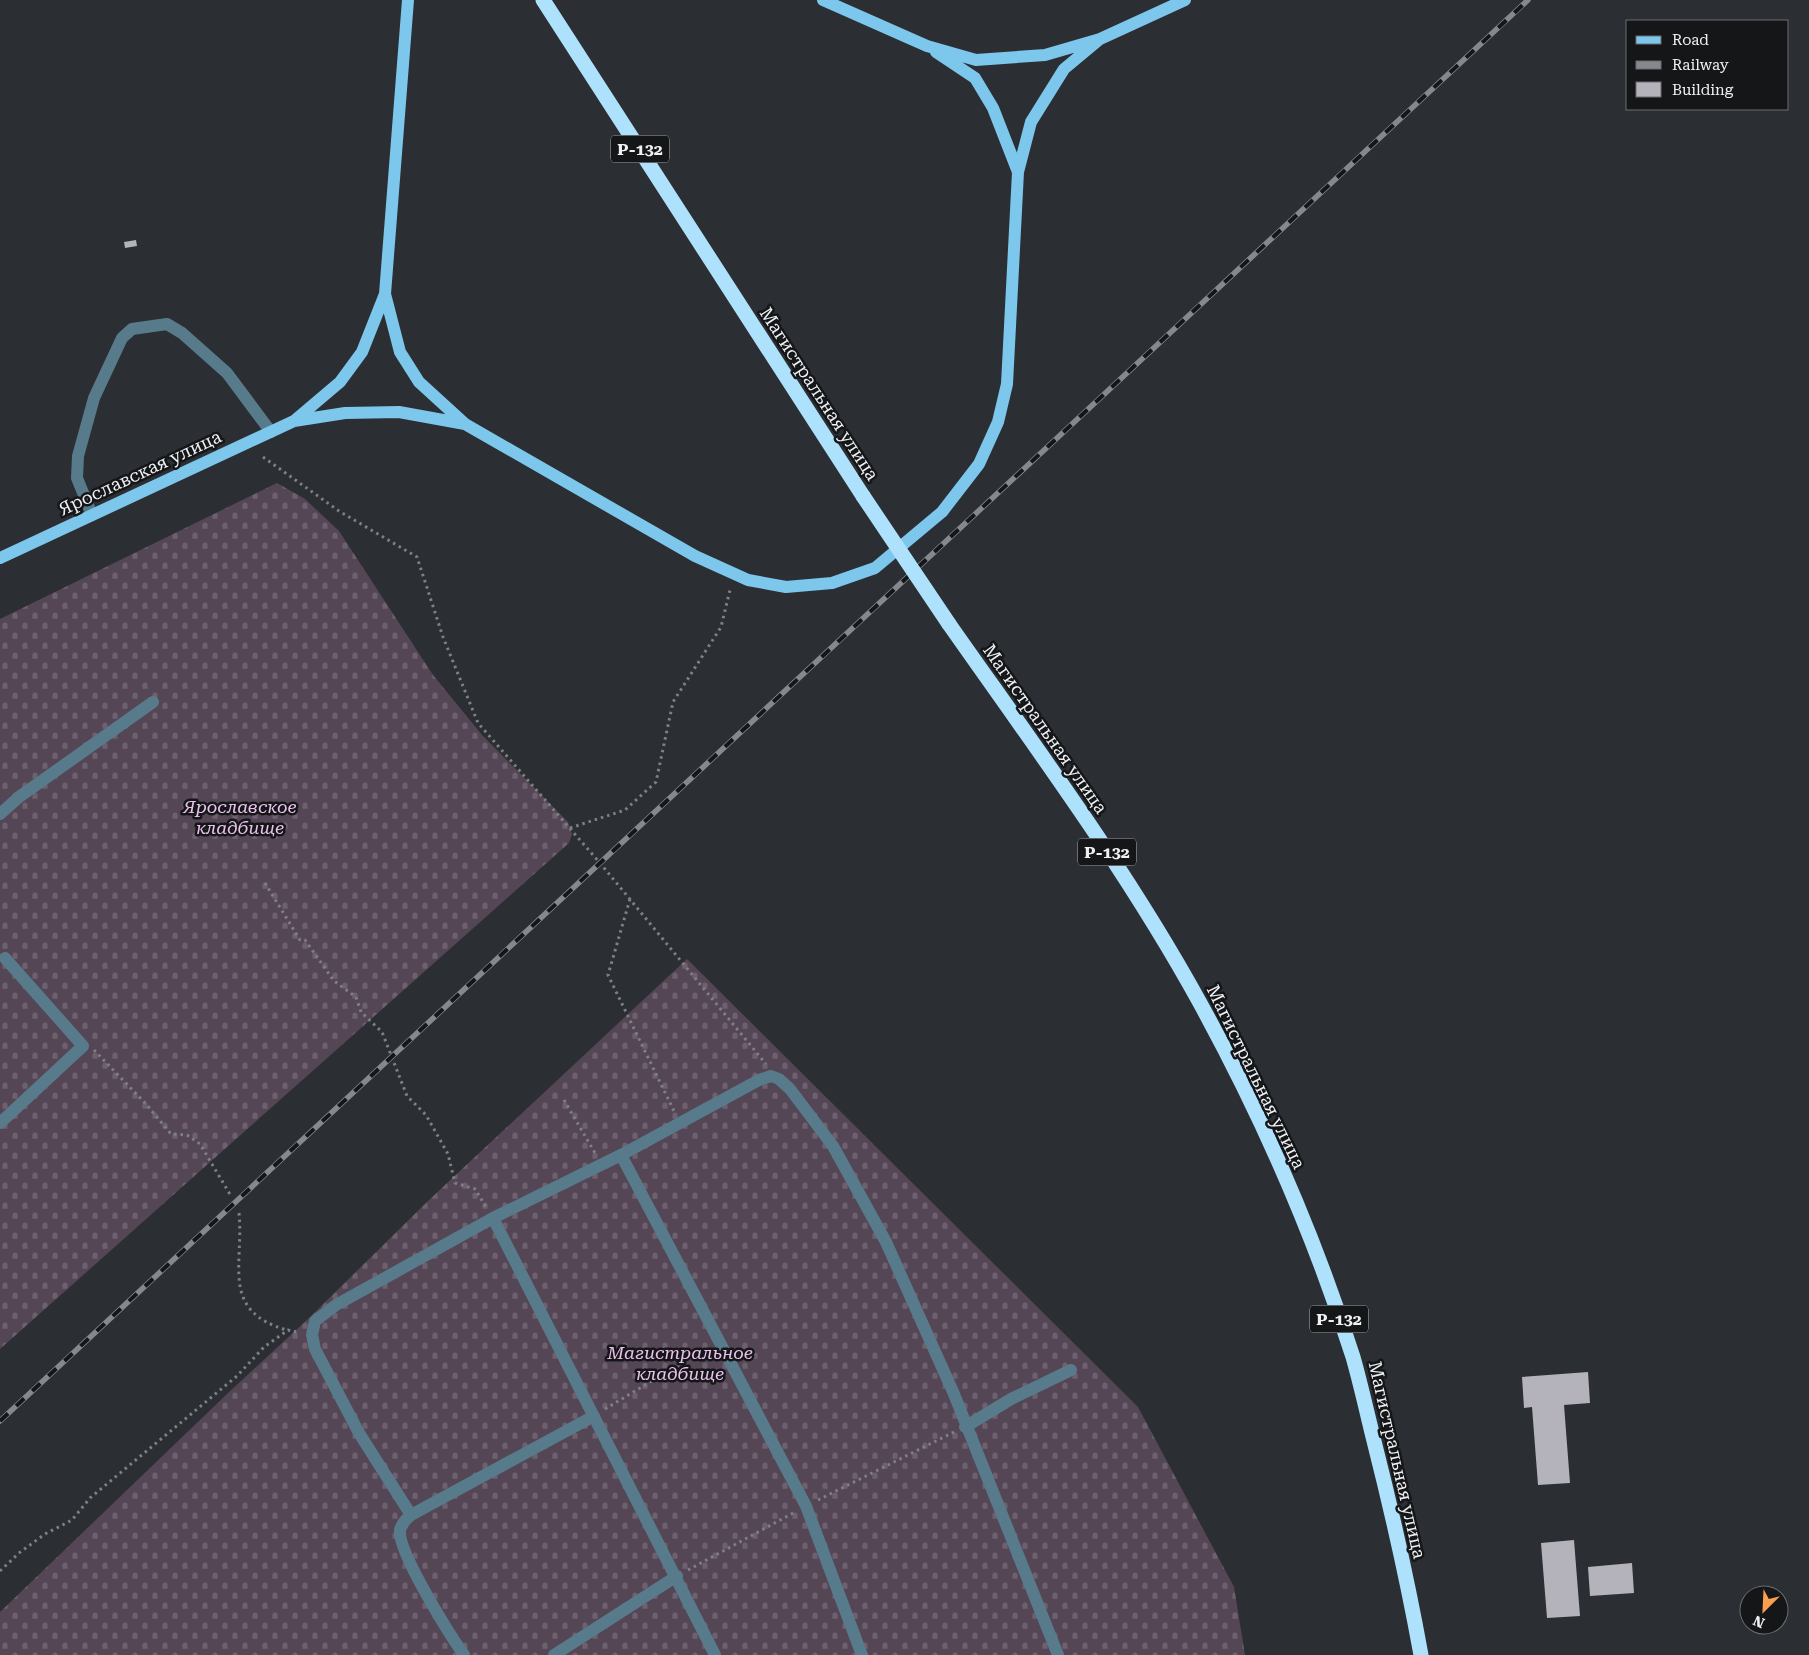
<svg xmlns="http://www.w3.org/2000/svg" width="1809" height="1655" viewBox="0 0 1809 1655" font-family="'Roboto Serif',serif">
	<defs>
		<pattern id="cemetery-stones" width="16" height="16" patternUnits="userSpaceOnUse" patternTransform="scale(1.25)"><rect width="16" height="16" fill="#554656"/><path d="M2 7V4a2 2 0 0 1 4 0v3zM10 15v-3a2 2 0 0 1 4 0v3z" fill="#6e616f"/></pattern>
	</defs>
	<rect width="100%" height="100%" fill="#2b2e33"/>
	<path fill="url(#cemetery-stones)" d="M277,483l28,16 34,32 94,144 49,60 86,87 4,12 -3,9 -569,506v-730z
		M687,959l451,448 96,180 11,68h-1245v-43l227,-218 82,-76 121,-119z"/>
	<path fill="#b4b3bb" d="M136,240l1,6 -12,2 -1,-6z
		M1588,1372l2,31 -26,2 6,78 -32,2 -6,-78 -8,1 -2,-31z
		M1574,1540l6,76 -33,2 -6,-75z
		M1632,1563l2,30 -44,3 -2,-29z"/>
	<g fill="none" stroke-linecap="round" stroke-linejoin="round">
		<path stroke="#7d8084" stroke-width="3" stroke-dasharray="2.5 4" stroke-linecap="butt" d="M263,457l76,54 78,46 26,80 35,86 122,140 166,201
			M570,828l55,-18 31,-28 17,-80 48,-75 9,-37
			M265,883l35,57h5l29,41 22,16 5,15 21,20 25,64 19,19 22,39 7,29 20,6 11,18
			M630,899l-22,76 66,136
			M94,1050l52,54 25,30 16,1 13,9 31,52
			M564,1100l31,53
			M239,1213c5,53 -19,98 48,117
			M605,1409l102,-61
			M818,1500l136,-68
			M688,1570l107,-58
			M0,1571l19,-18 26,-19 27,-14 18,-22 147,-122 27,-29 24,-17 6,2 6,-2"/>
		<path stroke="#587b8c" stroke-width="12" d="M92,515l-15,-37 1,-22 16,-58 28,-60 10,-9 35,-5 15,9 45,40 44,59
			M0,814l19,-17 134,-95
			M0,1123l83,-77 -78,-88
			M621,1155l185,351 56,149
			M493,1218l222,437
			M965,1427l46,-28 60,-29
			M411,1515l-52,-82 -44,-84 -3,-14 3,-14 21,-16 157,-87 128,-63 138,-75 12,-4 8,3 11,10 43,57 53,96 68,152 104,261
			M464,1655c-14,-20 -67,-104 -64,-125 2,-7 6,-11 11,-15l183,-99
			M554,1655l123,-79"/>
		<path stroke="#7dc7ec" stroke-width="12" d="M823,0l104,46 49,14 69,-5 55,-16 85,-39
			M936,52l39,26 18,30 25,64
			M385,294l15,58 19,30 46,42 230,132 53,24 38,7 46,-4 43,-15 67,-56 37,-48 19,-42 9,-38 11,-212 13,-50 33,-53 36,-30
			M294,421l51,-8 54,-1 66,12
			M0,558l294,-137 46,-39 22,-30 23,-58 23,-294"/>
		<path stroke="#aee1fc" stroke-width="15" d="M543,0l320,496
			M949,624c87,124 178,246 251,379 62,113 114,232 153,354 8,28 14,56 21,84 18,71 34,142 47,214"/>
		<defs>
			<path id="rail" d="M0,1421l1528,-1421"/>
		</defs>
		<use href="#rail" stroke="#86888d" stroke-width="5.5"/>
		<use href="#rail" stroke="#141618" stroke-width="4" stroke-dasharray="11" stroke-linecap="butt"/>
		<path stroke="#aee1fc" stroke-width="15" d="M863,496l86,128"/>
	</g>
	<g text-anchor="middle" stroke-width="5" stroke-linejoin="round" paint-order="stroke">
		<g fill="#141618" stroke="#adafb2" stroke-width="1">
			<rect x="611" y="135.5" width="58" height="27" rx="4"/>
			<rect x="1078" y="838.5" width="58" height="27" rx="4"/>
			<rect x="1310" y="1305.5" width="58" height="27" rx="4"/>
		</g>
		<g font-size="16" font-weight="bold" fill="#eef0f4">
			<text x="640" y="155">Р-132</text>
			<text x="1107" y="858">Р-132</text>
			<text x="1339" y="1325">Р-132</text>
		</g>
		<g font-size="18" fill="#eef0f4" stroke="#141618">
			<text transform="translate(819 394) rotate(57)" y="6">Магистральная улица</text>
			<text transform="translate(140 473) rotate(-25)" y="6">Ярославская улица</text>
			<text transform="translate(1045 729) rotate(55)" y="6">Магистральная улица</text>
			<text transform="translate(1256 1077) rotate(64)" y="6">Магистральная улица</text>
			<text transform="translate(1397 1460) rotate(77)" y="6">Магистральная улица</text>
		</g>
		<g font-size="18" font-style="italic" fill="#ecc1ee" stroke="#141618">
			<text x="240" y="813">Ярославское<tspan x="240" dy="21">кладбище</tspan></text>
			<text x="680" y="1359">Магистральное<tspan x="680" dy="21">кладбище</tspan></text>
		</g>
	</g>
	<rect x="1626" y="20" width="162" height="90" fill="#141618" stroke="#6b6d70"/>
	<rect x="1636" y="36" width="25" height="8" fill="#7dc7ec" stroke="#6b6d70"/>
	<text x="1672" y="45" font-size="15" fill="#eef0f4">Road</text>
	<rect x="1636" y="61" width="25" height="8" fill="#86888d" stroke="#6b6d70"/>
	<text x="1672" y="70" font-size="15" fill="#eef0f4">Railway</text>
	<rect x="1636" y="82" width="25" height="15" fill="#b4b3bb" stroke="#6b6d70"/>
	<text x="1672" y="95" font-size="15" fill="#eef0f4">Building</text>
	<g transform="translate(1764 1610) rotate(204)"><circle r="24" fill="#141618" stroke="#6b6d70"/>
	<path d="M0-4L9 19L0 12L-9 19Z" fill="#fb9e50"/>
	<text y="-8" font-size="14" font-weight="bold" text-anchor="middle" fill="#eef0f4">N</text>
	</g>
</svg>
